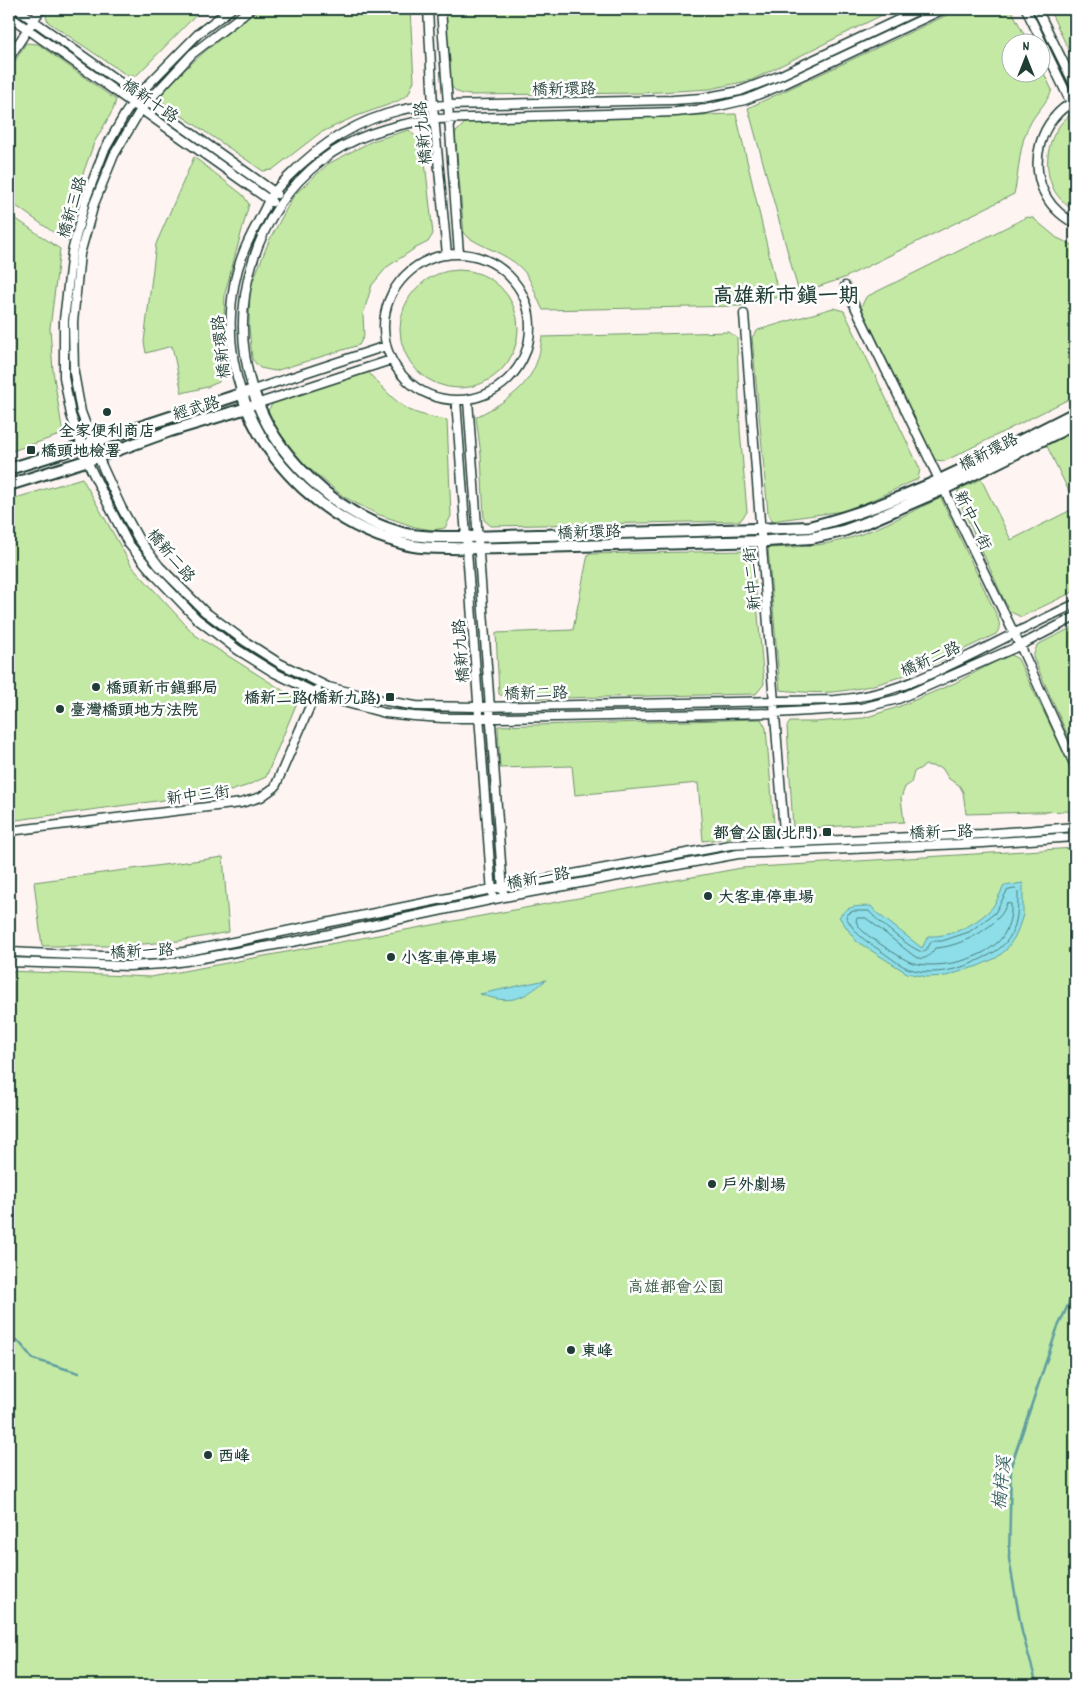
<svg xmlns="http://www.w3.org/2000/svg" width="1084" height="1694" viewBox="0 0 1084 1694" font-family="Dekko,'LXGW WenKai TC',sans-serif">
	<rect width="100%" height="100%" fill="#fef4f2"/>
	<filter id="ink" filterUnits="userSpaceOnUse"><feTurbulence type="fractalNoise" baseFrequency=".02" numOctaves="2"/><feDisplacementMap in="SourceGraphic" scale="10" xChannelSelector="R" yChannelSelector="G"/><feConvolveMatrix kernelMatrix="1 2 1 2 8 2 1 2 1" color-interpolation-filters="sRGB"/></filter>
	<g filter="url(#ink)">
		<path fill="#c3e9a4" stroke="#71936c" d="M48,9h154l-66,67h-8l-80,-54 -3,-9z
			M260,9h150l4,72 -6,14 -12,7 -42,15 -34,16 -48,37 -9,1 -100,-68 -2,-8c29,-34 63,-60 99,-86z
			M445,9h449l-142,71 -42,9 -68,4 -172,2c-10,-1 -15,-3 -20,-11z
			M960,9h51l17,33h-16v30h30v-3l10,21c-6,14 -14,20 -21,32 -13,22 -11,48 -17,72l-170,84 -45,15 -51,-185z
			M1049,9h26v54z
			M26,43l12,1 78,56 -3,10 -19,33 -18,50 -9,49 -58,-41v-130z
			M1075,112v100c-10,-8 -20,-16 -24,-29 -9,-25 0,-58 24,-71z
			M736,114l43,183 -39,9 -197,4c-7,-13 -11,-31 -22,-42 -16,-16 -40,-20 -57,-34l-9,-101 11,-11z
			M409,130l14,14 10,90 -5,8 -14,7 -27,18 -15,18 -9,29 1,22 -5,9 -84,26 -15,-3 -8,-9 -3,-33 1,-38 19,-47 25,-46 34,-31 44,-23z
			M194,157l49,38 6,9 -24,89 -3,77 -3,12 -12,5 -25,6 -10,-47 -26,7 -2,-11 12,-98z
			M9,214l51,35 -10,79 3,43 10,63 -54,18z
			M1027,217l6,1 24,20 18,8v150l-130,65 -10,-1 -74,-153 5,-10z
			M400 329a59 59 0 1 1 118 0a59 59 0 1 1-118 0Z
			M833,308l11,3 76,158 -2,10 -68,31 -78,11 -4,-8 -16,-176 6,-7z
			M729,332l8,6 3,92 7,82 -7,9 -249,5 -7,-6 -3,-65 -5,-38c37,-19 62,-35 66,-80z
			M368,372c10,11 28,31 41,38 11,5 25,8 38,10l4,96 -6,12 -13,2 -17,-3 -38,-13 -33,-17 -39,-32 -29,-36 -8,-19 8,-11z
			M1075,429v75l-29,-60z
			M82,478l49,87 64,70 103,65 -32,77 -20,9 -16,5 -221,30v-321z
			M981,479l30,61 64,-32v83l-54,26 -12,-6 -51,-113v-8z
			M941,498l57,120 2,10 -4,6c-49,23 -100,51 -155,57 -20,3 -41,1 -61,-1l-12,-142c29,-1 58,-2 85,-11 30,-10 59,-26 88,-39z
			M745,551l8,6 11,127 -8,10 -249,5 -8,-5 -3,-61 77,-3 15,-76z
			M1075,626v126l-42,-95 4,-12z
			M1010,654l8,5 57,117v33l-3,2 -106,3 -3,-22 -4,-7 -10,-6 -7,-11 -16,-3 -12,7 -3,11 -6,4 -4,11 3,24 -94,6 -14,4 -3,-3 -6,-103 3,-4h25l49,-4 34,-11 57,-24z
			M761,719l5,9 8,96 -6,9 -65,8 -5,-58 -123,12 -3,-29 -72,2 -2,-42z
			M1075,848v837h-1066v-714l142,6 590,-109z
			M223,857l6,75 -50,9 -59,5h-78l-8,-64z"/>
		<path fill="#8ddee8" stroke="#619ea0" d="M1023,883v32l-7,20 -10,15 -10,8 -18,8 -32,10 -19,1 -20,-4 -51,-32 -17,-24c10,-13 18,-10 32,-11l6,7 45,35 6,-12c23,1 45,-10 62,-26 6,-6 10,-17 14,-24z
			M546,980c-24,20 -36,25 -66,14z"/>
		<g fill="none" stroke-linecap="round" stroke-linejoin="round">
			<path stroke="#4b7d7c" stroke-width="1" d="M1015,889l3,3c0,14 0,28 -6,41 -7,14 -18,20 -31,26 -21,11 -48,17 -71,10 -10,-3 -20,-12 -29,-18 -18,-12 -24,-15 -35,-34l2,-3 5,-3h16c7,9 44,40 54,41l3,-2 6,-9h10l27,-9 26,-19 12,-22z
				M1007,903l4,1c1,14 -4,30 -14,39 -20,18 -58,26 -84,20 -8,-2 -41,-24 -48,-30 -4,-3 -7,-8 -9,-12l1,-3h9l48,38c10,6 16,0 21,-8 22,-1 50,-15 64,-31 4,-4 6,-9 8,-14z"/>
			<path stroke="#619ea0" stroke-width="2.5" d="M9,1337l11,6 13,16 46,14
				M1037,1685l-15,-53 -13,-73 2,-93 46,-137 18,-39"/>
			<defs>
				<path id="minor" d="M17,9l260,185
					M231,9l-32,24 -61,62 -13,19 -21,37 -19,50 -13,51 -8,68v57l7,38 16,46 23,47 18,35 24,29 45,47 41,31 37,23 49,24 61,16 29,3 29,2h54l278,-5 86,-5 37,-9 121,-53 56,-29
					M250,9l-58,45 -51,55 -27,46 -20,49 -14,50 -7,68 1,51 7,39 17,45 23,50 17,31 21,28 45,45 42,31 33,21 49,24 58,14 30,5 62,1 357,-7c55,-4 95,-25 144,-49 32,-16 64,-32 96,-47
					M428,9l5,97 14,149
					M441,9l18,245
					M1026,9l45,94
					M1037,9l38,77
					M9,16l263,186
					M9,58l32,-49
					M1075,101c-35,17 -48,64 -28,97 7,12 17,19 28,26
					M384 327a73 73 0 1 1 146 0a73 73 0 1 1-146 0Z
					M845,286l178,366 52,114
					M744,314l41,531
					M386,346l-133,44c-26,-83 0,-176 69,-230 32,-25 73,-36 113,-41l241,-7 30,-3 39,-9 39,-16 160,-75
					M242,394c-15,-45 -16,-98 2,-143 5,-13 12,-25 18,-37 4,-7 6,-14 11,-20 4,-6 10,-12 15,-17 31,-32 70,-57 113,-67 15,-4 31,-4 46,-5l226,-5 29,-2 38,-7 41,-16 140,-66
					M456,400l36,493
					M468,400l35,491
					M253,405l138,-45
					M9,831l232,-28 20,-6 14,-10 42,-97
					M9,952c58,2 117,8 175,0l308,-63 238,-44 252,-11 93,-7
					M9,962l120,4 34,-2 23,-3 111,-20 207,-44 234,-43 245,-11 92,-6"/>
				<path id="tertiary" d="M242,394c22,71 87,130 159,149 16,5 32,5 49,5 29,1 58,0 87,-1 77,-2 153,-4 230,-6l44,-3 32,-7 22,-8 79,-34 131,-65
					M9,469l61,-19 183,-60c20,65 83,125 149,143 16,4 32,4 49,4 29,0 58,-1 87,-2 90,-2 181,-4 271,-8 94,-23 180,-71 266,-114
					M9,485l89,-28 72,-26 77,-23"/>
			</defs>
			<use href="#minor" stroke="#1f3d34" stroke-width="11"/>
			<use href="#tertiary" stroke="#1f3d34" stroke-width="14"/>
			<use href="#minor" stroke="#fff" stroke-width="8"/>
			<use href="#tertiary" stroke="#fff" stroke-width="10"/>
		</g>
	</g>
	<g fill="#1f3d34" stroke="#fff" stroke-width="2">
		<circle cx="107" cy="412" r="5"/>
		<rect x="26" y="445" width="10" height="10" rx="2.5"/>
		<circle cx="96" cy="687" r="5"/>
		<rect x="385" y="692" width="10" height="10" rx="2.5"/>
		<circle cx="60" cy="709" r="5"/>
		<rect x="822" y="827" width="10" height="10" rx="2.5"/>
		<circle cx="708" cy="896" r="5"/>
		<circle cx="391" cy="957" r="5"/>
		<circle cx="712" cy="1184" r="5"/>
		<circle cx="571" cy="1350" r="5"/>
		<circle cx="208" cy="1455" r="5"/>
	</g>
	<g text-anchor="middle" stroke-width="5" stroke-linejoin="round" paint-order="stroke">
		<g font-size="16" fill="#1f3d34" stroke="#fff">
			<text transform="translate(564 88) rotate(-1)" y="6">橋新環路</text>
			<text transform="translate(151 100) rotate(35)" y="6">橋新十路</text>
			<text transform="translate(422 133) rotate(-95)" y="6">橋新九路</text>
			<text transform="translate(71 207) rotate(-73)" y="6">橋新三路</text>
			<text transform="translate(220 347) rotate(-96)" y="6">橋新環路</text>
			<text transform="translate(196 407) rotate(-16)" y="6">經武路</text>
			<text transform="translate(988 451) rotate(-27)" y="6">橋新環路</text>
			<text transform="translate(974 520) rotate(64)" y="6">新中一街</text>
			<text transform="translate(589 531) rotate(-2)" y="6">橋新環路</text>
			<text transform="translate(172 555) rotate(50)" y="6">橋新二路</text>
			<text transform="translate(751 579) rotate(-95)" y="6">新中二街</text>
			<text transform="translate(460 651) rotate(-94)" y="6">橋新九路</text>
			<text transform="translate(930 658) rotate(-24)" y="6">橋新二路</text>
			<text transform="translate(536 692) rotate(-1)" y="6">橋新二路</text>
			<text transform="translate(198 794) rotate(-7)" y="6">新中三街</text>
			<text transform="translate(941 831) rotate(-2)" y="6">橋新一路</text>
			<text transform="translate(538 877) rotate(-10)" y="6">橋新一路</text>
			<text transform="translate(142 950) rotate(-3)" y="6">橋新一路</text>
		</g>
		<g font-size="16" font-weight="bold" fill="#1f3d34" stroke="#fff" text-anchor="start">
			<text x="107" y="436" text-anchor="middle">全家便利商店</text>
			<text x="41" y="456">橋頭地檢署</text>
			<text x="106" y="693">橋頭新市鎮郵局</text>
			<text x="380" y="703" text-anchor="end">橋新二路(橋新九路)</text>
			<text x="70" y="715">臺灣橋頭地方法院</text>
			<text x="817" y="838" text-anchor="end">都會公園(北門)</text>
			<text x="718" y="902">大客車停車場</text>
			<text x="401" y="963">小客車停車場</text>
			<text x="722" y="1190">戶外劇場</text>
			<text x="581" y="1356">東峰</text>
			<text x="218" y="1461">西峰</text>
		</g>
		<g font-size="16" fill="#405f4a" stroke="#fff">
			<text x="676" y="1292">高雄都會公園</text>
		</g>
		<g font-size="18" font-style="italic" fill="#3a6561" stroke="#fff">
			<text transform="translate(1001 1483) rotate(-84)" y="6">楠梓溪</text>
		</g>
		<g font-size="21" font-weight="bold" fill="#1f3d34" stroke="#fff">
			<text x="786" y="302">高雄新市鎮一期</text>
		</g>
	</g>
	<rect width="1084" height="1694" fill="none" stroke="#fff" stroke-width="30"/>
	<rect x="15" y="15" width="1054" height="1664" fill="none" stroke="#1f3d34" stroke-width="2" filter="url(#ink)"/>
	<g transform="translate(1026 58)"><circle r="24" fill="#ffffff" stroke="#a5b1ae"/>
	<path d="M0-4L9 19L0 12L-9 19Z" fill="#1f3d34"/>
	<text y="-8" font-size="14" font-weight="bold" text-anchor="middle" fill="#1f3d34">N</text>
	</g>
</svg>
